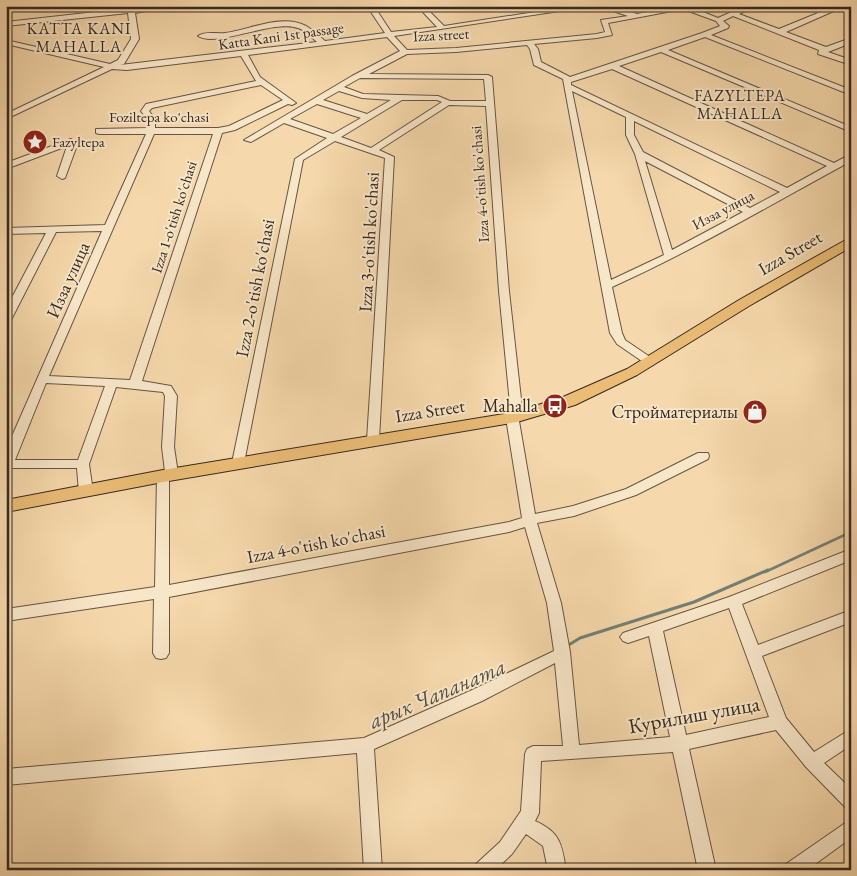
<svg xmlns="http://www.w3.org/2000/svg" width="857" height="876" viewBox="0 0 857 876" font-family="'EB Garamond',serif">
	<rect width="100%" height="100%" fill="#f5d8ab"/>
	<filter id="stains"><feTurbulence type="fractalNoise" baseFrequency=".004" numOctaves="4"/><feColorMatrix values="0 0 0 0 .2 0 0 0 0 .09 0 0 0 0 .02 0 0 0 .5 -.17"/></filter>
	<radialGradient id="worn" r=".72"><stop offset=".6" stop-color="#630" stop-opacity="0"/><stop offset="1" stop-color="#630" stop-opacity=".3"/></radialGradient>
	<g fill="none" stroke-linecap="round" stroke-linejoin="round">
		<path stroke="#747f75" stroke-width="2.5" d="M765,572l86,-40"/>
		<path stroke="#747f75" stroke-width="3" d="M567,646l13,-8 114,-36 74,-32"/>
		<defs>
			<path id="minor" d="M131,6h44l-40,7 4,26 -15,25 -4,1 197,-23c-6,-5 -12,-12 -19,-14 -25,-9 -82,20 -100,8 7,-5 19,-2 27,-3 25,-3 57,-20 81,-7 7,4 13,10 19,15l60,-8 -18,-27h7l17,26 46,-5 -16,-17 -1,-4h7v3l17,17 130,-20h19l-199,30 13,14 49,-2 141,-14 8,-2 -4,-12 27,-4 -30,-10h12l27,8 39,-8h12l30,12 27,-12h10l-16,8 40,15 56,-23h10l-59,26 40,15 25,-9v5l-23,9 23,8v5l-33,-11 1,-4 -86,-34 -10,5 6,5 -1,2 -17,7 140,55v5l-146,-58 -37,13 183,77v5l-190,-80 -42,14 215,97 17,-9v7c-79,43 -157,89 -239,126l10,46 3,7 28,19 2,3 -2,3 -4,1 -32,-22 -7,-11 -47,-254 -29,-14 -4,-16 -3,-4 -71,7 -49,2 -38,20 119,1 4,2 17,214 14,126 -4,4 16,93 38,-8 53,-17 72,-36h10l1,3 -1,3 -72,36 -62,21 -37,7 24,80 9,49 9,93 91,-8 -21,-101 -21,7 -5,-2 -3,-4 3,-4 106,-36 122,-48v11l-109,44 16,41 93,-35v12l-89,34 24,62 28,34 37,-23v16l-27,18 27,26v20l-6,-2 -39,-40 -30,-37 -87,19 27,121h-18l-25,-118 -132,9 -2,52 -4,8c25,11 27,23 31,49h-18l-5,-24 -17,-12 -14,20 -17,16h-22l3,-6 24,-22 21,-31 4,-57 2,-5 6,-3h30l-8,-83 -73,38 -108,48 8,121h-18l-7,-117 -351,32v-16l358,-31 106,-47 84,-40 -7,-48 -22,-76 -16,5 -340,65v56l-3,5 -5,1 -5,-1 -3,-5 1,-54 -148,22v-12l149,-22 2,-111 1,-3 7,-1 -3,-25 3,-51 -2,-4 -47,-5 -27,77 4,28 -2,3h-10l-2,-3 -2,-24h-71v-18l96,-219 -46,1 -45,88 -5,3v-14l40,-76 -40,1v-6l99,-3 41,-91h-47l-3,-1v-4l51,-1v-9l-6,-8 5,-7 110,-23 -15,-25 -114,14 -15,-1 -106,50v-5l98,-47 -98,-23v-4l104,24 8,-4 13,-21 -3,-26 -122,13v-4l125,-14zM683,9l33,12 4,5 -18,7 -132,44 -29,-15 -3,-13 -4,-5 63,-6 15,-3 -4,-12zM387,37l13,14 -48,25 -108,64 7,2 33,-19 43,15 -32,21 -63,304 1,3h10l1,-3 59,-303 32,-19 50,17 -18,282 6,4 6,-4 15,-283 -15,-7 70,-45 37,1 13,185 12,123 -5,4 16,100 -13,4 -340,63v-107l8,-1 1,-3 -4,-27 3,-51 -6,-10 -29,-5 80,-248 13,-3 53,-26 4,1 4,-2 -36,-26 -12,-22zM612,69l215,97 -40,22 -216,-103v-3zM360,78l124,1 2,22h-36l-12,-5 -75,-2 -19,-7zM261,85l22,15 -54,26 -11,2h-63v-9l-6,-8 3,-3zM339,91l23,7 29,2 -24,14 -44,-14zM572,91l54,26v18l9,19 29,101 -53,25zM402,100h35l5,2 -71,46 -30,-11zM317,104l44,14 -28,16 -43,-15zM634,121l146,71 -30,16 -107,-56 -9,-17zM154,134h59l-83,246 -81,-4zM645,161l98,51 -71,38zM46,383l59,3 -27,74h-63zM729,608l40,109 -83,18 -23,-104z
				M71,139l4,3 1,6 -11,30 -3,1 -5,-3 10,-30 -61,23v-6z
				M851,819v19l-44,32h-24l3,-6z"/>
			<path id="major" d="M851,237v10l-102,59 -112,69 -62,30 -58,17 -354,60 -157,30v-12l157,-30 353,-58 47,-15 64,-28 112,-69z"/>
		</defs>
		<use href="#minor" stroke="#665543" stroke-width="2"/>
		<use href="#major" stroke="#362920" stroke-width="2"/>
		<use href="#minor" fill="#f8e6c8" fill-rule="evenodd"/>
		<use href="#major" fill="#eabc76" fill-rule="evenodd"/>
	</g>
	<defs>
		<symbol id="sight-disc" viewBox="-11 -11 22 22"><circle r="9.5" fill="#8f2418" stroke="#f8e6c8"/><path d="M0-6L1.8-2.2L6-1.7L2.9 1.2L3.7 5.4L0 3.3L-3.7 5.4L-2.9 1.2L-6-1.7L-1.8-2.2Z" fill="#fff"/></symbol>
		<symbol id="bus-disc" viewBox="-11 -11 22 22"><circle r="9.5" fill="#8f2418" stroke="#f8e6c8"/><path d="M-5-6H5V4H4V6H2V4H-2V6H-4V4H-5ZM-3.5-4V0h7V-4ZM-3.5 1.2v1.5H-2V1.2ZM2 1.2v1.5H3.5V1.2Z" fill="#fff"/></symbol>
		<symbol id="shop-disc" viewBox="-11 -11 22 22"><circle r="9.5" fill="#8f2418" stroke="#f8e6c8"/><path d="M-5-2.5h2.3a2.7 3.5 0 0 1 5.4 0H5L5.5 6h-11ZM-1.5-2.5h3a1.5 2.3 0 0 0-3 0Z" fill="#fff"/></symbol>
	</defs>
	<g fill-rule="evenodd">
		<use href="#sight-disc" x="21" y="128" width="28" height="28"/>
		<use href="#bus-disc" x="541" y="392" width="28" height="28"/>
		<use href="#shop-disc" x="741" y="398" width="28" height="28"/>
	</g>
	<g text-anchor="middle" stroke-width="4" stroke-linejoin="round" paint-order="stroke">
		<g font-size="15" fill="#362920" stroke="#f8e6c8">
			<text transform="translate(441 35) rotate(-3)" y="5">Izza street</text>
			<text transform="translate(281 36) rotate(-8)" y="5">Katta Kani 1st passage</text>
			<text x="159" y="122">Foziltepa ko'chasi</text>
			<text transform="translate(480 184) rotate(-94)" y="5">Izza 4-o'tish ko'chasi</text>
			<text transform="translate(723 210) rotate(-28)" y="5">Изза улица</text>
			<text transform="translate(174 217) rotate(-72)" y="5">Izza 1-o'tish ko'chasi</text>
		</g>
		<g font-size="15" fill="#362920" stroke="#f8e6c8" text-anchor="start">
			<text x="52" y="147">Fazyltepa</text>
		</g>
		<g font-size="16" letter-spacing="1" fill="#362920" stroke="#f8e6c8">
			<text x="79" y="34">KATTA KANI<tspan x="79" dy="18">MAHALLA</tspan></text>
			<text x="740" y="101">FAZYLTEPA<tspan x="740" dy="18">MAHALLA</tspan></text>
		</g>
		<g font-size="18" fill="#362920" stroke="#f8e6c8">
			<text transform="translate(369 242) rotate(-87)" y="6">Izza 3-o'tish ko'chasi</text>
			<text transform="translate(790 253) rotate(-30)" y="6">Izza Street</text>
			<text transform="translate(68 280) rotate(-66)" y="6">Изза улица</text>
			<text transform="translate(255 288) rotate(-79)" y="6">Izza 2-o'tish ko'chasi</text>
			<text transform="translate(430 411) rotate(-9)" y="6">Izza Street</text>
			<text transform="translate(316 544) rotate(-11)" y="6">Izza 4-o'tish ko'chasi</text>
		</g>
		<g font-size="18" fill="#362920" stroke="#f8e6c8" text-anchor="end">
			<text x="538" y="412">Mahalla</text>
			<text x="738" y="418">Стройматериалы</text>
		</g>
		<g font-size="21" fill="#362920" stroke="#f8e6c8">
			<text transform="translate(694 715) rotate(-10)" y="7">Курилиш улица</text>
		</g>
		<g font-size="22" font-style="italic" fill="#504d44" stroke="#f8e6c8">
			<text transform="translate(437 693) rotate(-23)" y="8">арык Чапаната</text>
		</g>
	</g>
	<rect width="857" height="876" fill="none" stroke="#f5d8ab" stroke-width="25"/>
	<rect x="8" y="8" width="842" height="861" fill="none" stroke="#362920" stroke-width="2.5"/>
	<rect x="12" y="12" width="832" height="851" fill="none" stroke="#362920"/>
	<rect width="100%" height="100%" filter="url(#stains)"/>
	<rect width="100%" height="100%" fill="url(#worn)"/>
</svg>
